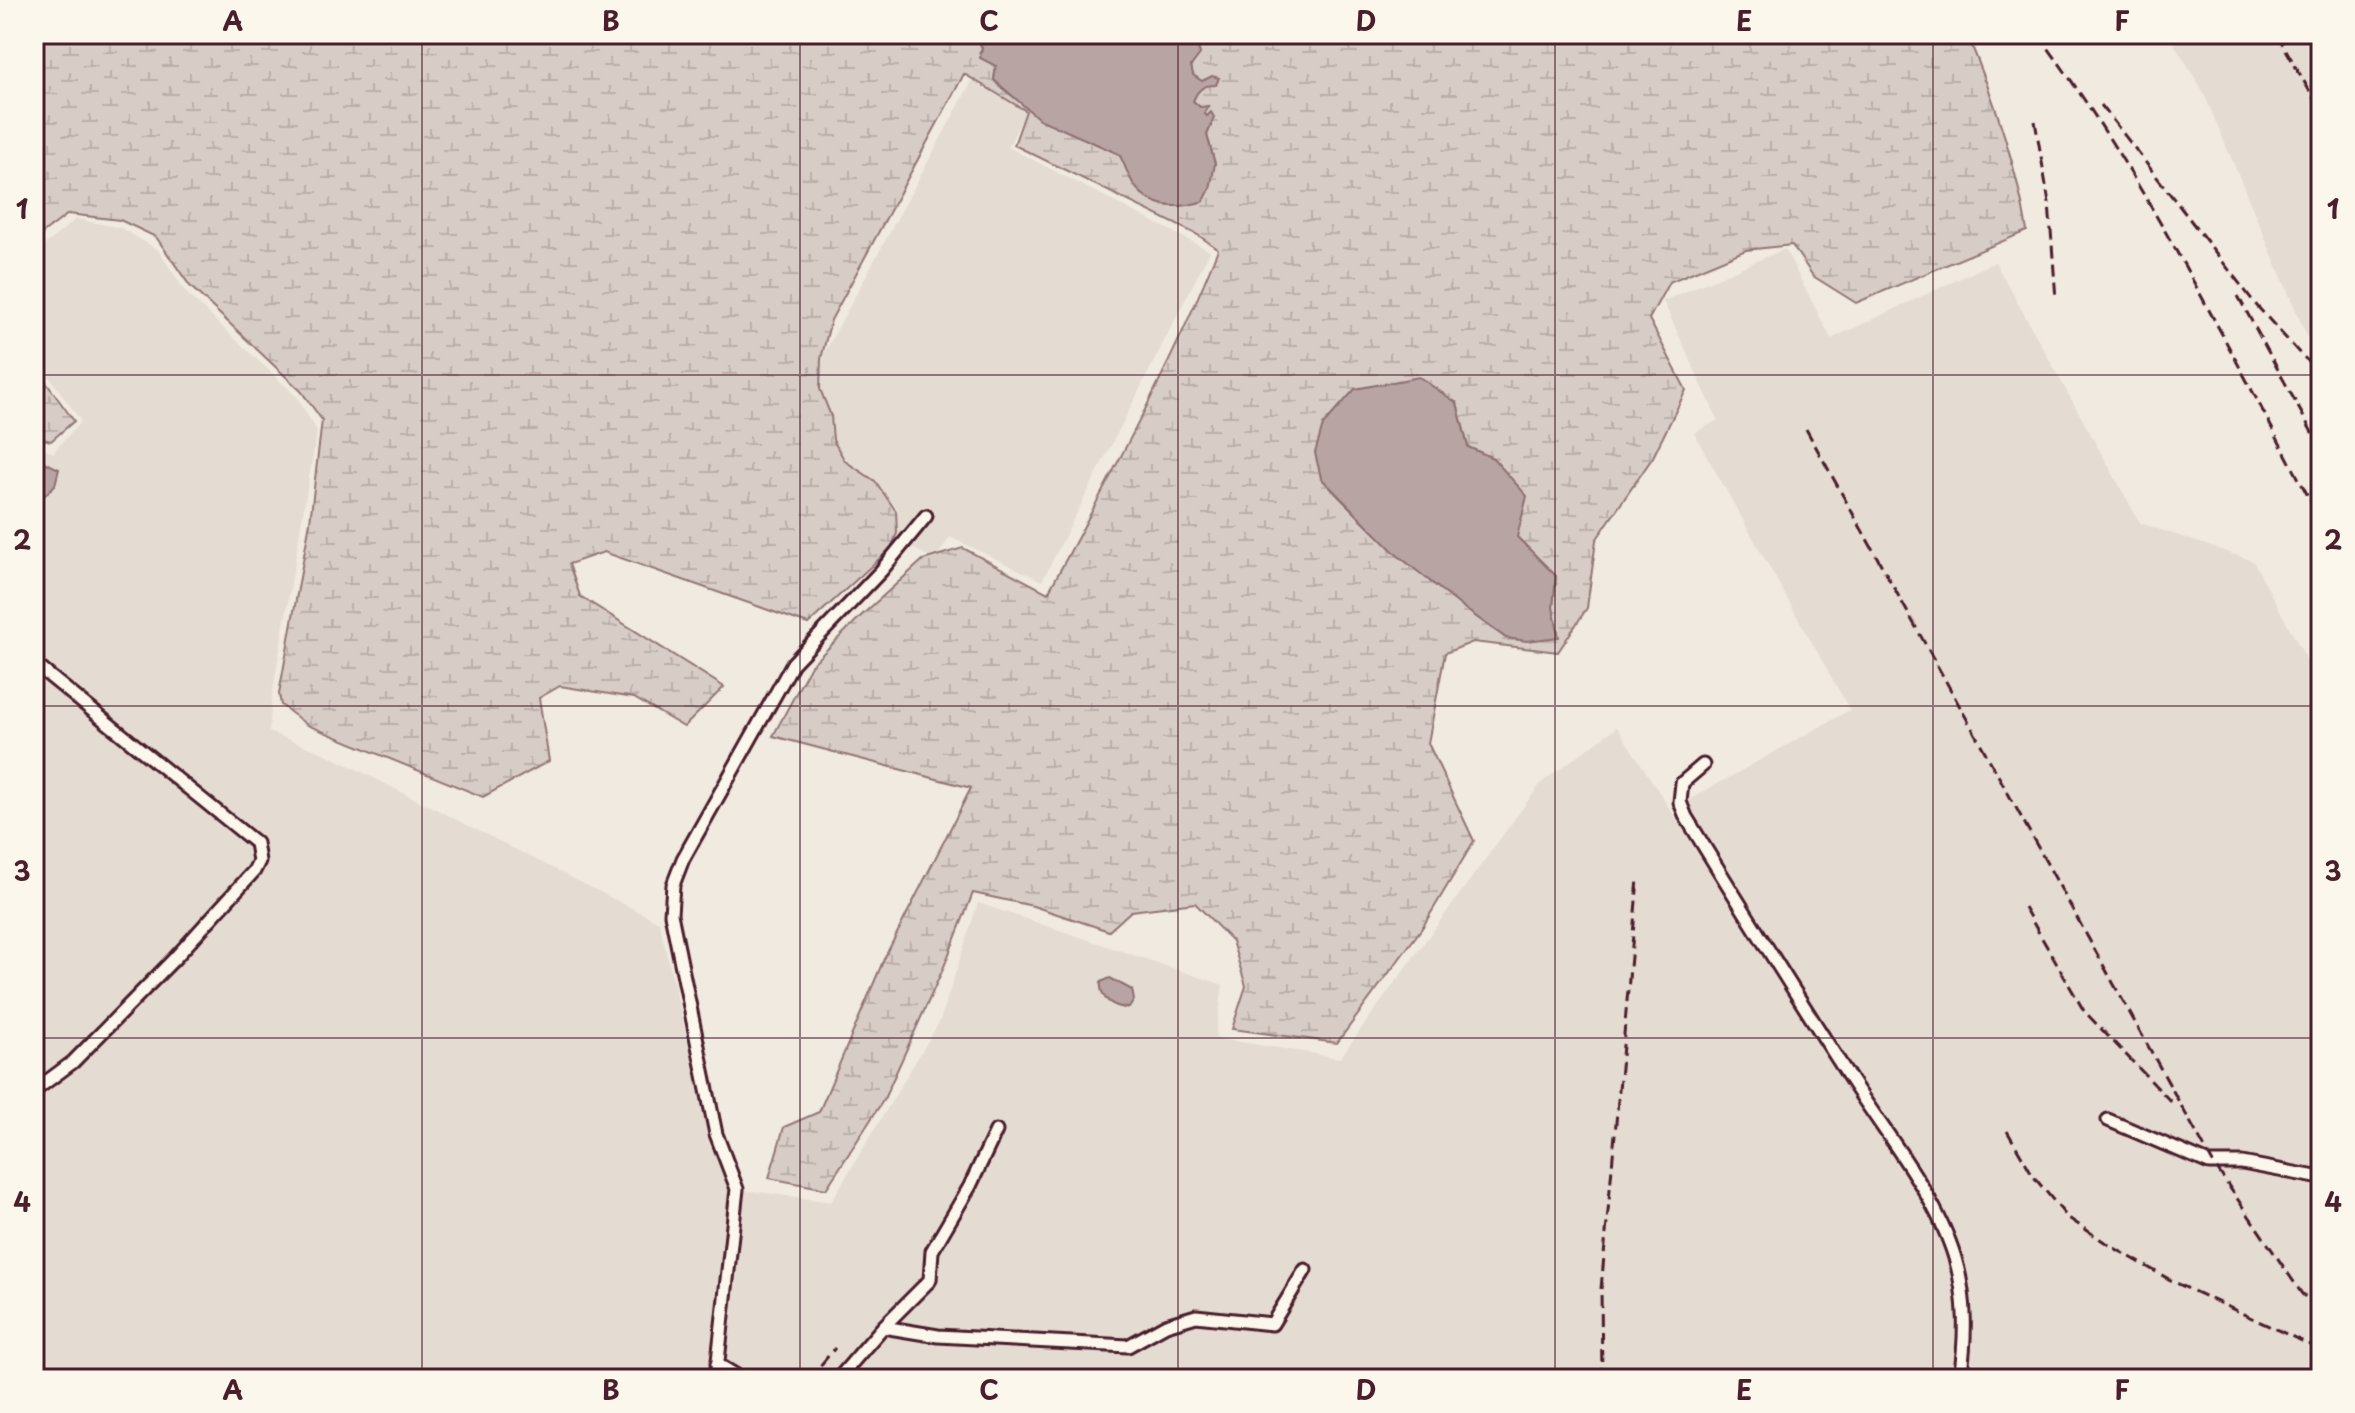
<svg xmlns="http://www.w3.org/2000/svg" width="2355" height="1413" viewBox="0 0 2355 1413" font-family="'Playpen Sans',sans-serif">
	<defs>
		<pattern id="wetland-marsh" width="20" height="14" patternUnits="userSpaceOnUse" patternTransform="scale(2)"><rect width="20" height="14" fill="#d8ccc6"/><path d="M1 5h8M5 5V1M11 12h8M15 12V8" fill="none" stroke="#bbafaa"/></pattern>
	</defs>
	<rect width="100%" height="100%" fill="#f0eae0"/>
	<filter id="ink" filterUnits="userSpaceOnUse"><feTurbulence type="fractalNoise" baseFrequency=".0125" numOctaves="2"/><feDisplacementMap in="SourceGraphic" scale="16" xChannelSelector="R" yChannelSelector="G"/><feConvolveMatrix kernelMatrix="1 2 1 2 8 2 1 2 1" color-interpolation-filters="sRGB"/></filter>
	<g filter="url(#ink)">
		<path fill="#e4dbd2" d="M2168,34h153v326l-6,-5 -114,-268z
			M972,81l54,30 -18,36 202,104 -168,330 -92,-44 -15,23 -51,-28 12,-26 -118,-68z
			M76,219l45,9 37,22 29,44 109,102 21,35 -45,264 -3,37 57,22 333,168 51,213 21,54 -21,190h-676v-934l19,8 28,-32 -47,-66v-101z
			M1785,249l46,90 164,-77 145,261 113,38 68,125v693h-354l6,-35v-36l-10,-48 -16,-44 -256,-402 -4,-13 163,-91 -156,-277 24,-13 -55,-119z
			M1617,727l317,493 15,43 7,46 1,35 -5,35h-1229l20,-189 88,12 109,-181 38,-118 245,82 -8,53 125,20 201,-275z"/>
		<path fill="url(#wetland-marsh)" stroke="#917678" stroke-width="2" fill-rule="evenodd" d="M34,34h942l6,14 -3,5 17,12 -2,15 7,8 62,41 56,25 8,14 88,-4 -8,-29 4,-9 -7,-13 3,-6h-7l-7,-6 4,-9 9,-7 -13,-10 -2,-9 3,-7 -1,-21 -6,-4h780c27,64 49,129 60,197l-171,72 -43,-27 -21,-31 -46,5 -77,32 -20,37 37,71 -33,67 -57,83 -9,68 -29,44 -85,-10 -28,11 -17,90 46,98 -52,87 -85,115 -105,-14 14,-43 -14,-45 -37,-38 -64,8 -22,20 -76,-25 -60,-13 -30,76 -59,130 -58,90 -57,-11 15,-51 35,-15 65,-153 87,-171 -198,-52 38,-71 51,-50 61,-55 40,-12 85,45c60,-112 123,-225 170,-344l-20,-14 -184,-90 12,-34 -62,-37 -133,246 -10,39 -1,30 11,27 2,24 12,21 30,20 21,30 1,22 -6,15 -83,76 -204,-72 -35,12 11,32 144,91 -40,40 -50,-29 -74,-12 -21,12 10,63 -66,36 -176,-72 -26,-20 -2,-11 31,-172 12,-102 -21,-29 -111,-105 -34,-49 -36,-17 -52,-6 -34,26zM1457,403l11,44 25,11 24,79 39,39 -3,31 -47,31c-71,-49 -126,-97 -185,-160z
			M34,366l40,55 -23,20 -17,-4z"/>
		<path fill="#b8a4a2" stroke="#8c6f72" stroke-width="2" d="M976,34h184l4,5c18,-7 31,-7 36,15l-9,12 2,9 9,6 10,-5 7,2 -3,7c-13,0 -18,4 -23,16l7,6 8,-1 -4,7 3,3 4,-4 3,5 -7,18 8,29 -5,25 -6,12c-24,8 -49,8 -67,-12 -8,-9 -12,-25 -18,-35l-80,-35 -45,-39 2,-14 -16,-8 2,-10z
			M1419,377l38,26 11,44 25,11 34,38 -10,41 39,39 -3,31 6,30 -32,4 -21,-3 -45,-32 -65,-52 -75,-76 -6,-25 8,-28 32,-36z
			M34,457l25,12 -4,16 -12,12 -9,-3z
			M1110,978l22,12 2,10 -5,8c-15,0 -30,-9 -28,-26z"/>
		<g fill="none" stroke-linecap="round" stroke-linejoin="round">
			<defs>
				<path id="street" d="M1703,765l-21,18 -2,19 6,15c54,88 109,176 165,263 36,56 85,115 104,178 12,41 11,80 5,121
					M34,1091l39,-29 102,-104 79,-87 5,-10 -3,-18 -215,-174
					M2108,1120l101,43h33l79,15
					M883,1327l47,-47 2,-29 38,-65 26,-55
					M717,1364l25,15
					M716,1379l21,-190 -21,-55 -45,-220 2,-29 10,-26 110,-196 88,-92 45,-55
					M838,1379l45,-52 55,9 190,10 38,-21 30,-9 76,8 33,-54"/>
			</defs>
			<use href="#street" stroke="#4a1f2b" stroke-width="17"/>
			<use href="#street" stroke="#fbf7ec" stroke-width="11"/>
			<path stroke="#4a1f2b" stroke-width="3" stroke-dasharray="12 6" stroke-linecap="butt" d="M2038,34c112,151 194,322 283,486
				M2277,34l44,77
				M2101,105l156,201 45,50 19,15
				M2035,121l14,82 7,96
				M2238,296l83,153
				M1806,429l407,734 89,131 19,18
				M2024,907l60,104 91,95
				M2007,1131l27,46 33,40 42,28 65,37 147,68
				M809,1379l26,-31
				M1602,1379l-1,-90 37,-410"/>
		</g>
	</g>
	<path fill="none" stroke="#4a1f2b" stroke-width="2" stroke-opacity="0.55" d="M422,34v1345M800,34v1345M1178,34v1345M1555,34v1345M1933,34v1345M34,375h2287M34,706h2287M34,1038h2287"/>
	<rect width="2355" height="1413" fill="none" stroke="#fbf7ec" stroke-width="88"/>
	<rect x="44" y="44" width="2267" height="1325" fill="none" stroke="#4a1f2b" stroke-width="3"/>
	<g font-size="26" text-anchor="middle" font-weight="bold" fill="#4a1f2b">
		<text x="233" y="31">A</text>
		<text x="611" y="31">B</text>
		<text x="989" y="31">C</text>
		<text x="1366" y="31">D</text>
		<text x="1744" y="31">E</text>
		<text x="2122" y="31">F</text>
		<text x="22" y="219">1</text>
		<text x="2333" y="219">1</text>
		<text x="22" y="550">2</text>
		<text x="2333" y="550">2</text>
		<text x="22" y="881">3</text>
		<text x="2333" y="881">3</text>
		<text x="22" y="1212">4</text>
		<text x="2333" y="1212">4</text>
		<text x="233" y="1400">A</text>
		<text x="611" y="1400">B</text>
		<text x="989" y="1400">C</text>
		<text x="1366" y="1400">D</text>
		<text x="1744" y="1400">E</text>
		<text x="2122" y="1400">F</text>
	</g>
</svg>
